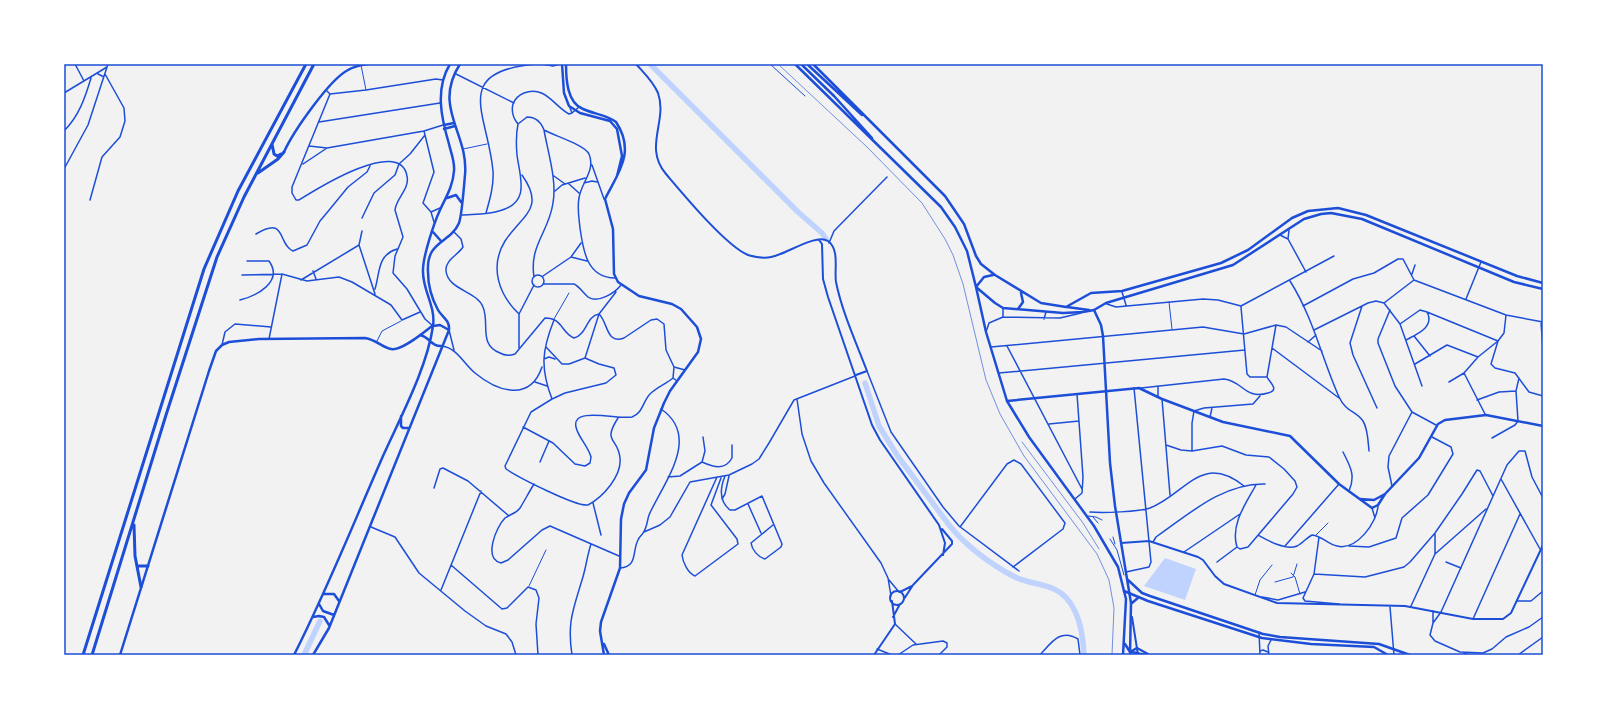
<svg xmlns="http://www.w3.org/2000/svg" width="1607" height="719" viewBox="0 0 1607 719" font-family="Figtree,sans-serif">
	<rect width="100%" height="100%" fill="#f2f2f2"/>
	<path fill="#bfd3fe" d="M1165,558l31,11 -11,31 -41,-14z"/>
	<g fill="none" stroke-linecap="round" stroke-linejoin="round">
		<path stroke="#bfd3fe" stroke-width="5.5" d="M650,64l148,148 24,21 4,6
			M865,383l14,43 18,29 52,70c16,20 41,39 64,51 13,7 28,7 41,13 24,11 29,42 30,66
			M304,655l16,-34"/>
		<path stroke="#1d4ed8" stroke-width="1" d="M770,64l35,32
			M361,65l5,25
			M463,149l24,-5
			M1169,302l3,27
			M554,319l15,-26
			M377,341l5,-10 19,-10
			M1088,516l8,1 6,3
			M1093,517l5,6
			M1316,535l12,-12
			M1113,537l2,7
			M1110,539l7,11 7,25
			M1291,573l4,4 5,17
			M1275,582l18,-5 4,-13
			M529,586l17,-36
			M1255,595l5,-15 12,-15"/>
		<path stroke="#1d4ed8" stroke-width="1.5" d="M1446,562l15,6"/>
		<path stroke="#1d4ed8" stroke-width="1.5" d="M75,64l9,17
			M542,64l11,2 7,-2
			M98,74l6,3
			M456,74l58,29
			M327,91l3,3 -38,93v6l4,7h3c16,-10 101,-64 108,-24 3,13 -11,22 -12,34l8,27 -8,19 -2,17 14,16 18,30 8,7
			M64,93l43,-26
			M330,94l36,-4 70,-11 7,1
			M572,113l7,-6
			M319,122l121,-19
			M518,124c-5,-6 -7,-12 -5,-20 2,-5 6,-9 11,-11 21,-8 30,13 45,21l3,-1 -2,-5
			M64,131c15,-15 21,-33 27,-53
			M424,131l10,41 -11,31 8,9 3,10
			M309,146l18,2
			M303,164l24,-16 97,-17 19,-6
			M592,165l12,34
			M64,169l24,-44 20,-61
			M554,176l11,8
			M584,183l8,-2 5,1
			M569,184l10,9
			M555,191l7,-6 23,-7
			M90,200l12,-43 18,-20 5,-16 -1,-13 -19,-34
			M431,212l9,-4
			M486,213c4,-14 8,-28 7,-42 -5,-57 -43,-100 44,-107
			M461,215c12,-1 26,0 38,-4 32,-8 21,-33 18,-56 -1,-11 -1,-21 1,-31l9,-7c9,0 14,5 17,13 11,6 41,15 45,24 7,16 -8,29 -10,44 -2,10 0,20 1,30 3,22 7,50 35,50
			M362,218l12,-25 21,-18 4,-11 11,-10 15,-19
			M1289,230l-1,9 18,33
			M362,231l-3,14 16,49
			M454,232l7,7 2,8c-5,8 -18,13 -17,24 2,19 31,20 37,36 7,17 -5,37 17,46 5,3 9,3 15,1l30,-36c18,0 16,15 29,20 13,-3 12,-22 25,-24 9,8 7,31 25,24l27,-18 6,-1 7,5 2,26 8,17 -1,11 4,3
			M256,234c31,-19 21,10 37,17l14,-6 13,-24 10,-12 18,-22 19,-15 3,-6
			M1280,235l8,4
			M829,243l5,-12 53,-54
			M571,257l16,4
			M313,271l3,8
			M1412,274l3,-9
			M532 281a6 6 0 1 1 12 0a6 6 0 1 1-12 0Z
			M242,275l40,-1 25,7 32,-4 13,5 34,20 5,3 11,15 18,-8
			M543,276l28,-19 10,-14
			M534,277c-5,-32 15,-45 19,-74 4,-23 -5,-50 -9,-73
			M301,280l58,-35
			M1414,280l92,35 37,7
			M1290,281c23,36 32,78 49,116 7,15 17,14 24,24 5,8 5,20 6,30
			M544,284h30c6,3 9,9 14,13 9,7 27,-4 33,-12
			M375,289c5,-16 2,-34 22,-40
			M1122,292l4,13
			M1466,299l15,-37
			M240,300c16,-4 44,-18 29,-39h-22
			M1384,303l16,21 22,62
			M1384,303l30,-23
			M1107,304l9,3 87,-8 15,1 23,6 93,-50
			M1303,306l50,-27 21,-6 24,-14h5l11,21
			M1362,306l-12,37 3,12 24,53
			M1241,307l6,67 3,3h17
			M1390,310l-12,29v4l17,43 17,26
			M1427,312l71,29
			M519,314c-20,-19 -30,-47 -14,-73 17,-26 41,-32 17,-66
			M1506,315l-2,18 -6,8 -7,23 4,4 20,5 14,19 14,4
			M1003,317v-8
			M1044,319l2,-7
			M1541,322l2,29
			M1400,324l20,-14 7,2c8,15 -10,22 -21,28
			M449,330l5,20
			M1314,330l54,-27 8,-2 8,2
			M986,332l3,-9 14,-6 57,1 21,-5
			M1414,336l16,20
			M269,339l13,-65
			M1308,342l8,-7
			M222,345l3,-13 10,-8 36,3
			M442,346c15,2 22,18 33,27 23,19 55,29 67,-6
			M1007,346l75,143
			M546,347l16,17h7l16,-6 14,6 15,4 2,7 -10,8 -41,10 -13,6 -21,13 -26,54 1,3c12,8 70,38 82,36 15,-8 34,-29 32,-47 -2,-21 -18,-15 -2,-40
			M991,347l212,-20 41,7 32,-9 10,2 36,24
			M519,348v-34l15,-29
			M1272,348l67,50
			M585,358l14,-44 17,-22
			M544,359l5,-2 6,2
			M1415,364l32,-19 31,12
			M674,367l11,3
			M867,371l24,61 52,75 16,19 60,45
			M999,373l246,-23
			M1267,377l9,-52
			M535,382l12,4
			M1449,382l15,-9
			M1141,388l83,-9c19,2 21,21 44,14 12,-3 2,-10 -1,-16
			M1158,396v-10
			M552,399c-12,-31 -10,-49 2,-79
			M797,399l5,35 9,27 13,22 57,80 7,15 3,18
			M1162,399l8,96
			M1477,400l22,-8 17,-1
			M1485,414l-21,-41 14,-16 20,-16
			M1210,417l2,-9
			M1049,424l30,-3
			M523,427l30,16 22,21 10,2 5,-3 1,-6c-3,-11 -13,-20 -15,-30 -5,-21 44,-7 56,-10 11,-4 11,-16 18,-23 7,-7 16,-10 23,-16
			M1492,438l23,-13 3,-4 -2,-30 3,-13
			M1166,445l15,5 11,1 30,-5 24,9 23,2 15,12 11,12 2,6 -4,7 -45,53 -8,2 -3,-2c-7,-22 9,-44 19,-62
			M1192,451v-28l2,-12 10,-3 49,-4 7,-8
			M1343,452c7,14 13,23 6,39
			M540,462l9,-21
			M702,462l3,-11 -2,-14
			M725,476c-5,12 -6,25 5,34h5l27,-14 20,48 -1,3 -16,12c-7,-2 -13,-9 -14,-16l22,-18
			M668,477l12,-1 22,-14c11,5 23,9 30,-4v-13
			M717,477l-35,78c1,8 6,18 13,21l43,-32 -1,-5 -26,-34 10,-27
			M1501,479l39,70
			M534,484c-5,8 -9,16 -14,24 -4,6 -10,6 -15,10 -9,9 -22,41 -4,45l7,-3 34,-30 8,-4 69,30
			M1392,486l-4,-19 1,-11 23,-44 24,13
			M434,488l6,-19 3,-1 25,13 41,35
			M1543,498l-11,-21 -7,-26h-6l-12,14 -66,147 -8,11 -3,12 5,6 25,11 23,1 9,-4 14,-12 23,-10 14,-10
			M722,499l3,-5 4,-18
			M1075,499l7,-6 1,-16 -6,-83
			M593,503l8,32
			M748,504l13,29
			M1372,508l3,10
			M1090,512c12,1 49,0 60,-4 36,-14 51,-56 94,-22
			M371,527l24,10 24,36 46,38 21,15 20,8 6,8 4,13
			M960,527l47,-63 7,-4 7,4 44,59 -2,6 -50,38
			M644,532l16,-7 10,-8 20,-35 39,-7 23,-11 7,-5 10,-16 25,-43 61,-24
			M1258,535c9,5 28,16 39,11 5,-2 9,-8 15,-11 10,1 16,9 25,11 20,5 40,-24 41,-40
			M1319,537l-5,37 -11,24 2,3 34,3
			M1153,542l3,-5c33,-23 67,-54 109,-53
			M1285,546l54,-62
			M1349,546l20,1 27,-9 6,-20 26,-23 25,-41 -2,-7 -19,-10
			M1184,552l56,-38
			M1435,554v-20
			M1217,562l20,-15
			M451,565l51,44 5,-1 21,-21 8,3 3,8 -3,26 2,31
			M620,568c18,-1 12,-17 18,-28 1,-3 4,-5 5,-7 4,-5 4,-12 6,-18 14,-32 53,-78 12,-106
			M1126,572l23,-5 2,-5 -17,-174
			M1314,574l51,3 39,-10 6,-5 25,-29 27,-39 15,-24 3,1 13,25
			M889,580l10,12
			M441,590l40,-99
			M1262,597l16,3 27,-8
			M1517,601h14l12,-10
			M1411,606l24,-52 51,-45
			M1390,607l4,48
			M1433,611v12
			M1473,619l47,-105
			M895,624l21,20
			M1259,632l1,23
			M877,649l15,6
			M1260,651l3,-1 5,2
			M1462,652l6,3
			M1138,653l13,2
			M572,655c-5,-32 1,-45 10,-75 4,-12 5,-24 9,-36
			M869,655h5
			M898,655l15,-10 30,-4 4,2v4l-8,8
			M1040,655c11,-12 20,-27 38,-16l2,16
			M1269,655l-1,-9 3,-6
			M1518,655l25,-18"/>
		<path stroke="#1d4ed8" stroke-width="2" d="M636,64c8,9 17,17 22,29 10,28 -15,54 8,81 17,20 60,72 82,81 7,2 15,4 23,2 14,-2 45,-24 57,-16 12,9 6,29 8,41 6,30 20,60 31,89l-11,4
			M819,240l3,4 1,35 5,18 44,128 8,15 59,85 6,18 -2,12
			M1121,543l28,-2 49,16 5,3 12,16 9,8 53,19 128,3 68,13h30l8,-6 32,-68
			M890 598a7 7 0 1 1 14 0a7 7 0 1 1-14 0Z
			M900,592l12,-6
			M904,599l9,-14 39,-41v-3l-10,-12
			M893,617l7,-13
			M1132,617l6,38
			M1137,648l11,6
			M874,655l21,-31 -3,-23"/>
		<path stroke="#1d4ed8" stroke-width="2.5" d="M562,64l2,29 5,13 11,7 30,8 7,8 5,27 -5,20
			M566,64c0,15 1,39 17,45 11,5 24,6 33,13 20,30 2,51 -11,77l8,30 1,45 4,8 21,14 33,8 9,5 16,18 4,12 -3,13 -28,39 -6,12 -10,25 -8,42 -17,23 -5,11 -3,15 -1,49 -19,54 -1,9 4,24
			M444,125l10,-2
			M444,129l11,-3
			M284,152c9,-20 45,-72 64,-82 6,-4 14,-5 21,-6
			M447,198l9,-3 5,7
			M433,232l8,9
			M433,326l7,-1 9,5
			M420,335c10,2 11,12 22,11
			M1007,401l132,-13 23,11 61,23 67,14 49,48 33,24 6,-3 7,-11
			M401,416v10l2,2h5
			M1360,499l14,1 11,-6 34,-36 19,-34 7,-4 41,-5 57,11
			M1128,580l14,13 8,3 113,38 17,3 99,7 31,11
			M1124,591l24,10 114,37 49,6 63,3 14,8
			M323,594h11l5,7
			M319,604l4,7 11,4
			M313,617l6,-1 5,1 5,8
			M604,644l5,11
			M120,655l89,-284 7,-20 6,-6 7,-3 30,-3 106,-1c12,2 18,10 26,11 11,2 33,-17 41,-23
			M294,655c33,-65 60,-133 89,-199 18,-40 44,-88 50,-130 3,-20 -11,-36 -10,-56 0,-14 11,-47 17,-60 6,-13 13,-24 14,-39 1,-9 -3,-18 -5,-27 -8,-27 -14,-55 1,-80
			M313,655l16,-27 120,-298c1,-10 -7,-13 -11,-20 -6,-11 -10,-26 -10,-38 -2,-32 22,-28 31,-49 3,-8 5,-38 6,-48 4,-42 -33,-67 -5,-111"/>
		<path stroke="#1d4ed8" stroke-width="2.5" d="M795,64l146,143 14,20 12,24 9,36 19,16 8,5 60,5 20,-1 11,-2 12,-7 127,-38 71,-46 17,-5 10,-1 31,6 152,63 29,7
			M801,64l33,32 38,42
			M807,64l55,51
			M813,64l132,132 19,28 12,32 5,8 14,11 46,28 25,4 25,-14 31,-2 99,-28 27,-13 44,-32 16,-7 30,-3 28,7 151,61 26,7
			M993,275l-9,2 -8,10 10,45 21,69 22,36 65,89 24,41 8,32 -3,56
			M1067,307l22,3
			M1018,309l5,-7 -2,-9
			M1094,310l7,15 2,11 7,127 5,43 16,97 -1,52
			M1132,603l7,-6
			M1125,644l5,8 8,1
			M1130,652l7,-4"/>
		<path stroke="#1d4ed8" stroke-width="3" d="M272,144l2,10 3,2 4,-2
			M258,173l20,-14 6,-7
			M134,525l1,31 6,31
			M137,566h11
			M83,655l121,-386 34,-78 68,-127
			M92,655l74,-240 51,-158 27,-60 70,-133"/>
		<path stroke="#7290e2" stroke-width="1" d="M778,64l89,83 55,56 23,36 8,16 10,29 23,96 14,34 24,42 73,98 12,26 5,28 -2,47
			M1022,442l61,81 16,26"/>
	</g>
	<rect width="1607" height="719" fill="none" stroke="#ffffff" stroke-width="130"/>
	<rect x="65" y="65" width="1477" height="589" fill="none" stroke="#1d4ed8" stroke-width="1.5"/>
</svg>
